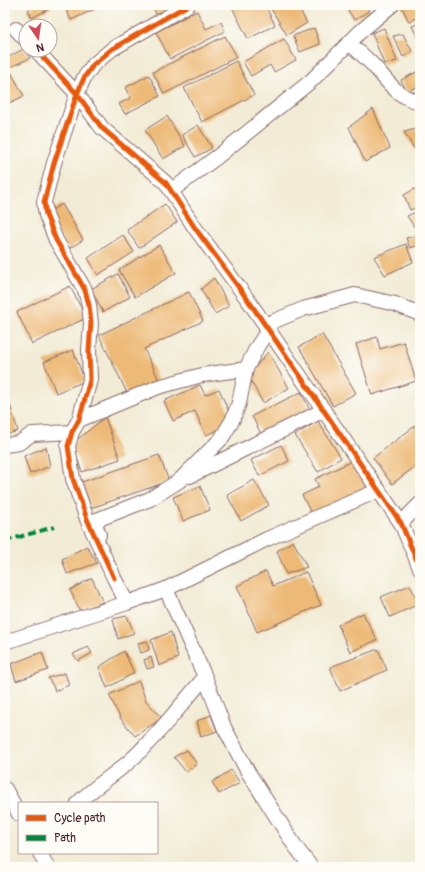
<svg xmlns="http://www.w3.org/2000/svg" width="425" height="872" viewBox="0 0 425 872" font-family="Pangolin,sans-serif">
	<rect width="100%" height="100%" fill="#fdfcf7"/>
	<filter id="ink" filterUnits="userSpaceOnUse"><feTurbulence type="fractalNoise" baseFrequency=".025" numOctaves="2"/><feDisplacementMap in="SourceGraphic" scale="8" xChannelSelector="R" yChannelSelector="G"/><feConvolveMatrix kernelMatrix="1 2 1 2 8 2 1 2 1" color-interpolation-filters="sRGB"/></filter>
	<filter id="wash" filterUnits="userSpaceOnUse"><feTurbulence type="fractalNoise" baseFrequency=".012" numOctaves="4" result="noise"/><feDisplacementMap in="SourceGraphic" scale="16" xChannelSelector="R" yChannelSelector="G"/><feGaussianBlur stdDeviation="0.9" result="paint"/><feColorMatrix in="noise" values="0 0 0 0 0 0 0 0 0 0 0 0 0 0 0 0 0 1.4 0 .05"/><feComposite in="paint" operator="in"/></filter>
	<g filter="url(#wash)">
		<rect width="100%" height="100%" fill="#f2ecd6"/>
		<g id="blocks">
			<path fill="#edb976" d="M37,5h12l2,3 -19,10 -4,-8z
				M64,5h32l1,3 -26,12z
				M151,5h28l-21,12z
				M231,5h11l1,2 3,-2h19l10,20 -27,14z
				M275,5h22l10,18 -20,12 -16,-26z
				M345,5h21l3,6 -15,9z
				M401,5h19v10l-11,7z
				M197,11l9,18 15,-7 4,9 -55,28 -14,-27z
				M420,23v21l-8,-18z
				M314,28l6,16 -20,8 -7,-16z
				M384,28l13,33 -13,3 -12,-31z
				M403,34l9,17 -9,6 -10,-21z
				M225,36l12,21 -73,37 -11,-22z
				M284,39l12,21 -22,12 -4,-7 -19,11 -8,-14z
				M25,48l5,10 -24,11 -1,-10z
				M236,61l18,34 -52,27 -18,-34z
				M420,70v15l-13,7 -6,-12z
				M11,72l13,24 -19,9v-29z
				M149,75l11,21 -35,18 -6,-10 12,-6 -6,-10z
				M373,109l17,39 -25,14 -16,-35z
				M167,116l18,30 -22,13 -18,-29z
				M198,125l14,23 -17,9 -13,-22z
				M420,128v20l-5,2 -11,-18z
				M420,186v20l-10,4 -6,-15z
				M62,204l21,36 -15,9 -21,-36z
				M165,204l12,18 -38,26 -12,-18z
				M420,210v20l-3,1 -10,-15z
				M123,235l11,17 -36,23 -10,-17z
				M420,235v10l-10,3 -4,-10z
				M406,244l7,18 -28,13 -11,-18z
				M159,245l17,28 -41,24 -16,-27z
				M118,274l12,23 -27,15 -12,-23z
				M214,278l15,28 -14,8 -14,-25z
				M70,286l16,32 -54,26 -15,-32z
				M189,292l14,29 -59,28 16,33 -31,15 -30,-62z
				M322,334l34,59 -23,13 -34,-59z
				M377,337l3,12 24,-7 12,39 -44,14 -16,-51z
				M73,350l12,31 -29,12 -12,-31z
				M268,352l21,36 -26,15 -15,-27z
				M200,385l5,10 14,-6 11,25 -6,13 -18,8 -11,-24 -22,10 -9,-20z
				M301,392l9,18 -49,24 -9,-18z
				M9,402l9,29 -13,4v-31z
				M105,417l15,42 -38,13 -10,-28z
				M318,421l23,37 -23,14 -23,-37z
				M420,422v41l-28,21 -19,-26z
				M281,445l8,16 -30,15 -8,-16z
				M46,447l4,19 -20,8 -6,-18z
				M159,455l10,26 -78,27 -9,-26z
				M354,460l13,27 -56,26 -9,-18 17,-8 -4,-8z
				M254,480l15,25 -28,16 -14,-26z
				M200,486l10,24 -27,11 -10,-24z
				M293,541l14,26 -21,7 -9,-23z
				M87,546l10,17 -30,11 -5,-15z
				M266,571l7,15 33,-14 15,33 -64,27 -20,-46z
				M92,578l11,24 -23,9 -10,-21z
				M410,585l9,19 -29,13 -9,-20z
				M363,613l14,27 -27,12 -12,-27z
				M127,616l7,17 -16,6 -5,-20z
				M171,632l7,26 -19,8 -8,-26z
				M147,641l2,9 -8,3 -3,-10z
				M88,647l4,6 -14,8 -5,-7z
				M378,649l9,21 -47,21 -10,-24z
				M124,651l10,22 -27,15 -8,-21z
				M42,652l6,18 -32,11 -5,-17z
				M151,657l3,10 -7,2 -3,-9z
				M65,673l4,12 -14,6 -2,-5 -5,-8z
				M139,681l7,20 16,17 -27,18 -14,-17 -12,-24z
				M211,715l6,16 -16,6 -4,-16z
				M187,750l10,14 -11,8 -12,-15z
				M231,770l9,13 -21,11 -7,-12z"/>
		</g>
	</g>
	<g filter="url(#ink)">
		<use href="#blocks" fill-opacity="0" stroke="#856767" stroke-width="1"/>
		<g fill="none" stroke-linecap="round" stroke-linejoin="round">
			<defs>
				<path id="street" d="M16,29l10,11
					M349,43c8,7 16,14 23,21 16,17 24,33 48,38
					M36,50l41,44 25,34 64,55 29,45 53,72 153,223 19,45
					M171,191l46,-34 94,-76 50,-50 31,-26
					M265,325l38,-16 52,-14 40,9 25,10
					M79,420l79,-33 44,-12 44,-6
					M5,445l14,-2 13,-9 40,-2
					M190,476l134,-66
					M401,523l19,-19
					M99,535l-5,-14 56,-22 29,-18 42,-42 11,-18 7,-18 7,-34 11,-22 11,-17
					M111,570l3,8 13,25
					M114,578l-27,-59 -14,-40 -5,-33 4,-14 7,-12 11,-40 -1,-30 2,-27 -2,-18 -4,-15 -29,-50 -10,-25 -2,-13 10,-39 23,-69 7,-16 9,-13 19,-16 76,-44
					M166,589l39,88 19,50 24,45 47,74 16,21
					M5,642l122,-39 39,-14 101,-50 112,-49
					M5,789l14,25
					M78,803c16,-16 36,-28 53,-43 27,-25 50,-55 74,-83
					M40,853l7,14"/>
			</defs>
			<use href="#street" stroke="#856767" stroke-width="16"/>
			<use href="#street" stroke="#fff" stroke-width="14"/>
			<path stroke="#00873e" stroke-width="4" stroke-dasharray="8 4" stroke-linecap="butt" d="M5,541l49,-14"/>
			<defs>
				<path id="cycleway" d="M36,50l41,44 25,34 64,55 29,45 53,72 153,223 19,45
					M114,578l-27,-59 -14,-40 -5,-33 4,-14 7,-12 11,-40 -1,-30 2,-27 -2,-18 -4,-15 -29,-50 -10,-25 -2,-13 10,-39 23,-69 7,-16 9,-13 19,-16 76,-44"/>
			</defs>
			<use href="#cycleway" stroke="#fdfcf7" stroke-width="8"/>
			<use href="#cycleway" stroke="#e8590c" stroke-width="5"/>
		</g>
	</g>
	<rect width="425" height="872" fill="none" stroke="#fdfcf7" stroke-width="20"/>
	<rect x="18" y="802" width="140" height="52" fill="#fdfcf7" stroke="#b5a4a5"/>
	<rect x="26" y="815" width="20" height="6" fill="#e8590c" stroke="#b5a4a5"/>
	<text x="54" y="822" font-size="12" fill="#4a1f2b">Cycle path</text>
	<rect x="26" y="835" width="20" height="6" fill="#00873e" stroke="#b5a4a5"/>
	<text x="54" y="842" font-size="12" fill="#4a1f2b">Path</text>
	<g transform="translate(38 38) rotate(167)"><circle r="19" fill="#fdfcf7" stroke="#b5a4a5"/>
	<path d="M0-3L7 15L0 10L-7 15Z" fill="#d1495b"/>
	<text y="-6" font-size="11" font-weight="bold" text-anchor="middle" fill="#4a1f2b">N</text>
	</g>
</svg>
